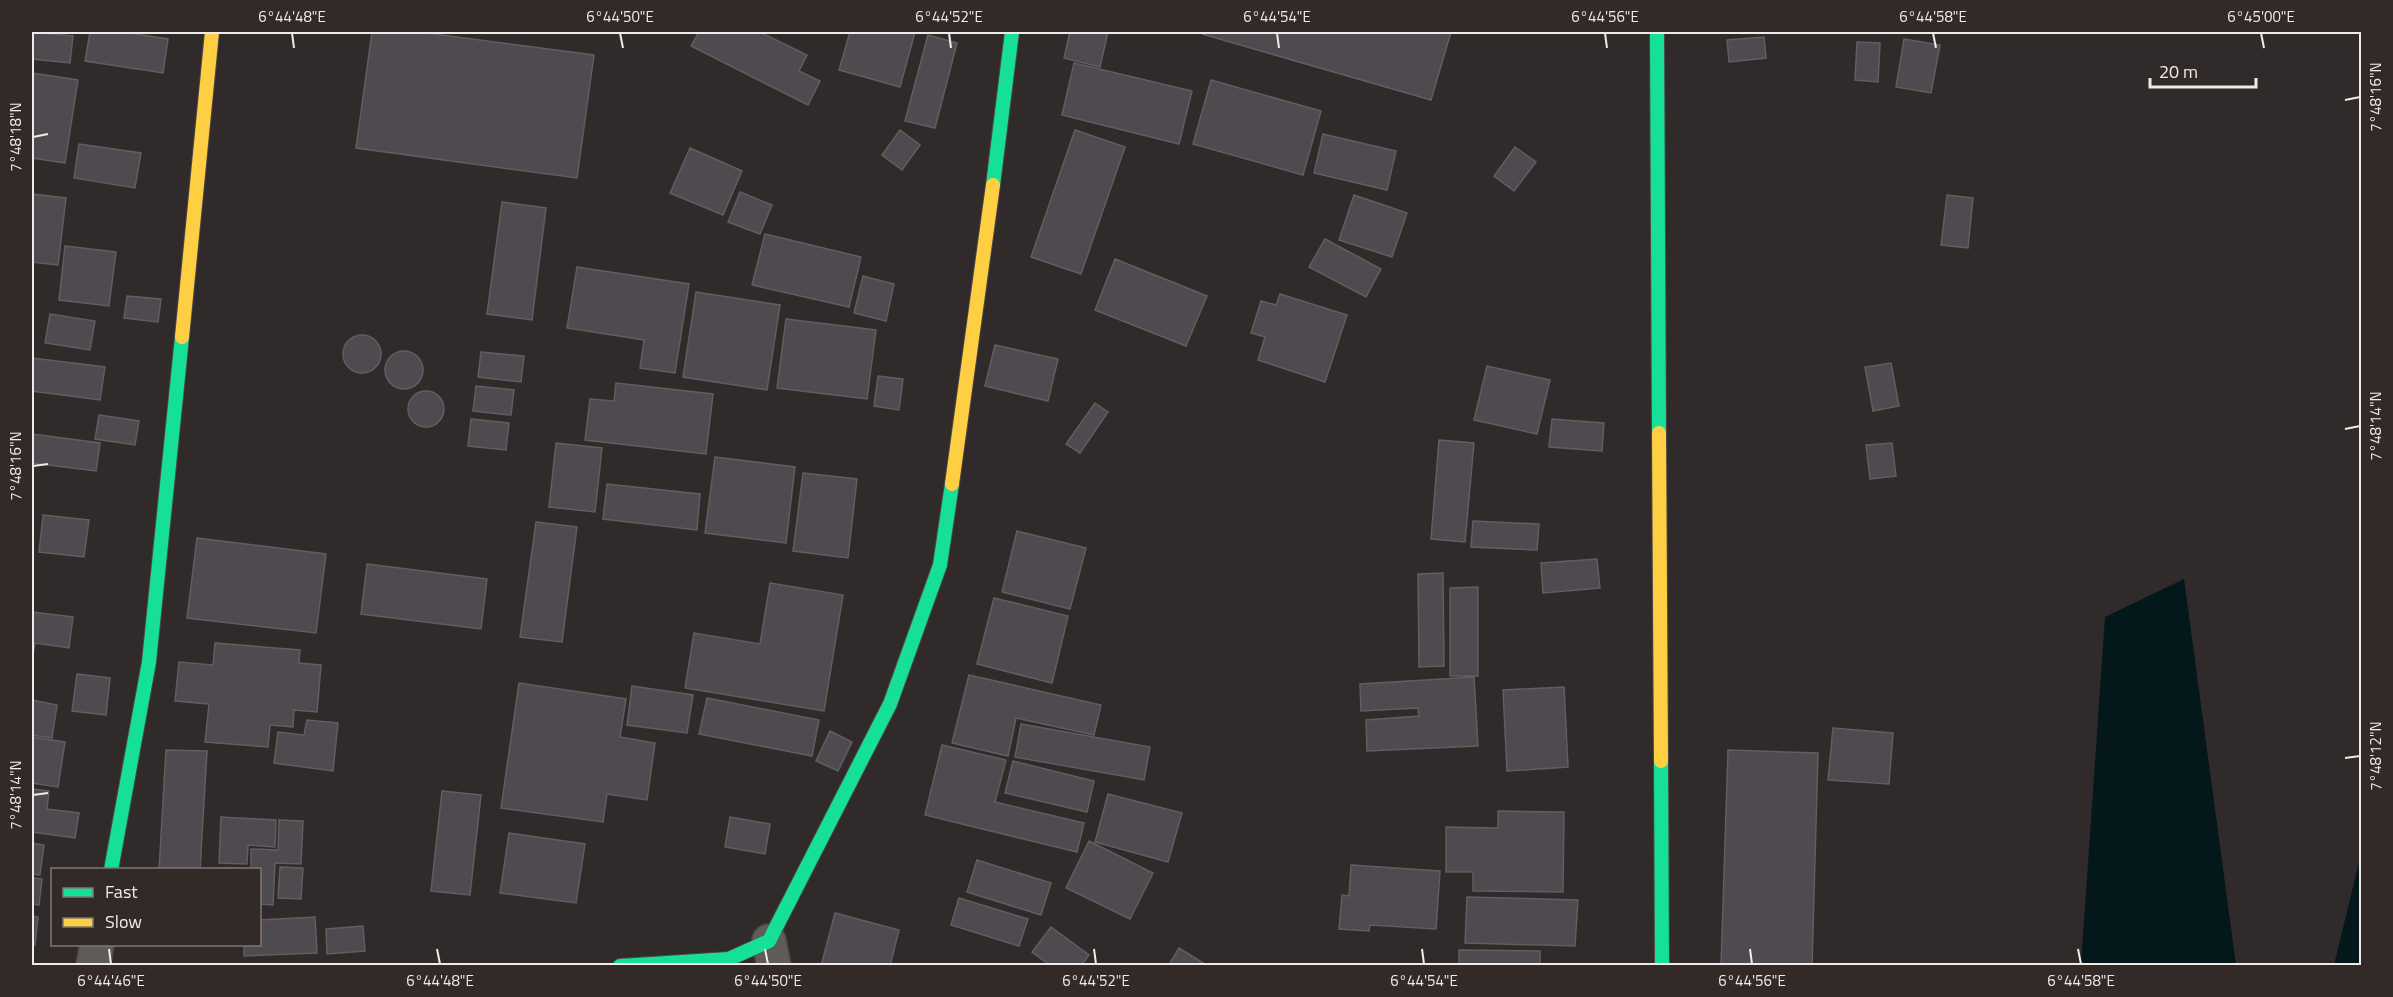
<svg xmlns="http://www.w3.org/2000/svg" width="2393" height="997" viewBox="0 0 2393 997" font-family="'Titillium Web',sans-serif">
	<rect width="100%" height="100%" fill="#302b2a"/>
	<path fill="#04171b" d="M2184,579l52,386h-155l24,-348z
		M2361,854v111h-27z"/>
	<path fill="#4e4a50" stroke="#605e5f" stroke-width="1.5" d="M32,32l41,4 -3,27 -38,-4z
		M90,32h32l46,7 -5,34 -78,-12z
		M372,32h47l175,23 -17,123 -221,-30z
		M699,32h61l47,23 -8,16 21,10 -12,24 -117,-59z
		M850,32h65l-15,55 -61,-17z
		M1070,32h38l-8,35 -36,-9z
		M1202,32h249l-20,68 -229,-66z
		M928,35l29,8 -22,85 -30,-7z
		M1764,37l2,21 -37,4 -2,-22z
		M1904,39l36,6 -9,48 -35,-6z
		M1857,42l23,1 -2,39 -23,-2z
		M1074,63l118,28 -13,53 -117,-29z
		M32,73l46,7 -13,83 -33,-5z
		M1211,80l110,31 -18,64 -110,-31z
		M900,130l20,15 -18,25 -20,-15z
		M1075,130l50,17 -44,127 -50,-17z
		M1323,134l73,17 -9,39 -73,-17z
		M79,144l62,9 -6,35 -61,-10z
		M1515,147l21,15 -22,29 -20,-15z
		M690,148l52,23 -19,44 -53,-22z
		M740,192l32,13 -12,29 -32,-12z
		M32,194l34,4 -8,67 -26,-3z
		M1354,195l53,18 -15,44 -53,-17z
		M1947,195l26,3 -5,50 -27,-3z
		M502,202l44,6 -14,112 -45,-6z
		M765,234l96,23 -12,50 -97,-22z
		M1325,239l56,30 -15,28 -57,-30z
		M65,246l51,6 -7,54 -50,-6z
		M1115,259l92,37 -21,50 -91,-36z
		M577,267l112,17 -14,89 -35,-5 4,-28 -77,-12z
		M863,276l31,8 -8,37 -32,-8z
		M696,292l84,13 -13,85 -84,-13z
		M1280,294l67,21 -22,67 -67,-22 7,-23 -14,-4 10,-32 15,4z
		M127,296l34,3 -3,23 -34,-4z
		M50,314l45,7 -5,29 -45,-7z
		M786,319l90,11 -9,69 -90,-11z
		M343 354a19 19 0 1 1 38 0a19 19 0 1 1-38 0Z
		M995,345l63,14 -10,42 -63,-15z
		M385 370a19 19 0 1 1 38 0a19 19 0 1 1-38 0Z
		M481,352l43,4 -3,26 -43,-5z
		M32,358l73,9 -5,33 -68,-9z
		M1891,363l8,43 -26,5 -8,-44z
		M1487,366l63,14 -13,54 -63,-14z
		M878,376l25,3 -4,31 -25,-4z
		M616,383l97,11 -7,60 -121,-14 5,-41 24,2z
		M476,386l38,4 -3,25 -38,-4z
		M408 409a18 18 0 1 1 36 0a18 18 0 1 1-36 0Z
		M1095,403l13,9 -28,41 -14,-9z
		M99,415l40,6 -4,24 -40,-6z
		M471,419l38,4 -3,27 -38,-4z
		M1552,419l52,4 -2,28 -53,-4z
		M32,434l68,9 -4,28 -64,-8z
		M1439,440l35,3 -9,99 -34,-3z
		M556,443l46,5 -7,64 -46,-5z
		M1892,443l4,33 -26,3 -4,-34z
		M715,457l80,10 -9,76 -81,-10z
		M803,473l54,6 -9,79 -55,-7z
		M607,484l93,10 -3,36 -94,-11z
		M43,515l46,5 -5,37 -45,-5z
		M1473,521l66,3 -2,26 -66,-3z
		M536,522l41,5 -15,115 -42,-5z
		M1017,531l69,17 -16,61 -68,-17z
		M197,538l129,16 -10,79 -129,-15z
		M1597,559l3,29 -57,5 -2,-30z
		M367,564l120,15 -6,50 -120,-15z
		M1443,573l1,93 -25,1 -1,-93z
		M770,583l73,12 -19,116 -139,-23 9,-55 66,11z
		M1478,587v89h-28v-88z
		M994,598l74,18 -16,67 -75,-19z
		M32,612l41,5 -4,31 -34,-5 -3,17z
		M215,643l85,7 -1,13 22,2 -4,47 -23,-2 -1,17 -23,-2 -2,22 -63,-5 4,-38 -34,-3 4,-39 34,3z
		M77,674l33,4 -4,37 -34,-4z
		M969,675l132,30 -7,30 -78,-17 -8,38 -56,-13z
		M1474,677l4,69 -111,5 -1,-31 53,-4 -1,-8 -57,3 -1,-27z
		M519,683l107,16 -6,38 35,6 -8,57 -40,-6 -4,28 -102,-14z
		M632,686l61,9 -6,38 -60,-8z
		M1564,687l4,80 -61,4 -4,-81z
		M707,698l112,22 -7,36 -113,-22z
		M32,700l25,5 -5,33 -20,-3z
		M307,720l31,3 -5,48 -59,-8 4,-31 26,3z
		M1021,724l129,23 -6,33 -129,-23z
		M1833,728l60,5 -4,51 -61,-4z
		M830,731l22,11 -14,29 -22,-10z
		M32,737l33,5 -7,45 -26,-4z
		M942,745l64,15 -11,42 89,21 -7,29 -152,-37z
		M166,750l41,1 -7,119h-41z
		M1728,750l90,3 -6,213h-91z
		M1013,761l81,20 -7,31 -82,-19z
		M32,789l17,2 -2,18 32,4 -4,25 -43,-6z
		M442,791l39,4 -11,100 -39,-4z
		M1108,794l74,19 -14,49 -73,-20z
		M1498,811l66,1 -1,80 -90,-1v-19h-27v-45l52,1z
		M221,817l55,3 -1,27 -27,-2 -1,19 -28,-1z
		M730,817l40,7 -5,30 -40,-7z
		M279,820l24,1 -2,43 -26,-1 -2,42 -13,-1v-34h-39v-2l30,1v-20l27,1z
		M509,833l76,11 -9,59 -76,-10z
		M1089,841l64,32 -23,46 -64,-31z
		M32,843l12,2 -4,30 -8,-1z
		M977,860l74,23 -10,32 -74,-23z
		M1351,865l89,6 -4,58 -66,-4 -1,6 -30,-2 3,-34 7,1z
		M280,867l23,1 -2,31 -23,-1z
		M32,878l10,1 -3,26 -7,-1z
		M1467,897l111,3 -3,46 -110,-3z
		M959,898l69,21 -9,27 -68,-21z
		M835,913l64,17 -9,36h-69z
		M32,916l6,1 -3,28h-3z
		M315,917l2,36 -73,3v-12h16v-24z
		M363,926l2,25 -38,3 -1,-25z
		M1051,927l38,28 -8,11h-30l-19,-14z
		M1179,948l29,18h-40z
		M1459,950l81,1v15h-81z"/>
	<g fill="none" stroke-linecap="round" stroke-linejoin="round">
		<defs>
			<path id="street" d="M769,941l5,25
				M93,966l4,-22"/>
			<path id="fast" d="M1657,32l2,401
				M993,185l19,-153
				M1661,761l1,205
				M111,870l38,-208 33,-325
				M620,966l109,-7 40,-18 121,-237 50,-139 12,-81"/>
			<path id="slow" d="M182,337l30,-305
				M1659,433l2,328
				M952,484l41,-299"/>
		</defs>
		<use href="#street" stroke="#4b4746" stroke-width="36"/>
		<use href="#fast" stroke="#4b4746" stroke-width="16"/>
		<use href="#slow" stroke="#4b4746" stroke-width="16"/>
		<use href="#street" stroke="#5e5b59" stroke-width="33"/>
		<use href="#fast" stroke="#16e098" stroke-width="14"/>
		<use href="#slow" stroke="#ffcf43" stroke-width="14"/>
	</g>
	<path fill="none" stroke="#f0ebe8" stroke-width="2" d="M292,33l2,15M620,33l3,15M949,33l2,15M1277,33l2,15M1605,33l2,15M1933,33l3,15M2261,33l3,15M2345,100l15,-3M33,137l15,-3M2345,429l15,-3M33,466l15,-2M2345,758l15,-2M33,795l15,-2M109,949l2,15M437,949l3,15M765,949l3,15M1094,949l2,15M1422,949l2,15M1750,949l2,15M2078,949l3,15"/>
	<rect width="2393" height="997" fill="none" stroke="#332a27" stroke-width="66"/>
	<rect x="51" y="868" width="210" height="78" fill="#332a27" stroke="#7f7774" stroke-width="1.5"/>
	<rect x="63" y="888" width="30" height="9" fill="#16e098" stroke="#7f7774" stroke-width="1.5"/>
	<text x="105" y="898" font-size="18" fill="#f0ebe8">Fast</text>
	<rect x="63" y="918" width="30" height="9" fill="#ffcf43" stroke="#7f7774" stroke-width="1.5"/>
	<text x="105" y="928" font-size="18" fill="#f0ebe8">Slow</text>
	<path d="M2150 78v9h106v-9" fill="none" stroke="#f0ebe8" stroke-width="3"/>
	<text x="2159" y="78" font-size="18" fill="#f0ebe8" stroke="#332a27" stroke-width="4.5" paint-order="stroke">20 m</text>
	<rect x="33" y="33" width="2327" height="931" fill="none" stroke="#f0ebe8" stroke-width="2"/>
	<g font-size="15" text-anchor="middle" fill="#f0ebe8">
		<text x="292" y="22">6°44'48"E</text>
		<text x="620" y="22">6°44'50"E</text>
		<text x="949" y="22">6°44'52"E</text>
		<text x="1277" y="22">6°44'54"E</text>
		<text x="1605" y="22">6°44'56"E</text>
		<text x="1933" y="22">6°44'58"E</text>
		<text x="2261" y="22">6°45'00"E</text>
		<text transform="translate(2376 97) rotate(-90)" y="5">7°48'16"N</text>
		<text transform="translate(16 137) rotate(-90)" y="5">7°48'18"N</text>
		<text transform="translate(2376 426) rotate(-90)" y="5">7°48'14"N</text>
		<text transform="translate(16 466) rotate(-90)" y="5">7°48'16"N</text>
		<text transform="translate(2376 756) rotate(-90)" y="5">7°48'12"N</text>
		<text transform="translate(16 795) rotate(-90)" y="5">7°48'14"N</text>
		<text x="111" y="986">6°44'46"E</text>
		<text x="440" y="986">6°44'48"E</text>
		<text x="768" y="986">6°44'50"E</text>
		<text x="1096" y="986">6°44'52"E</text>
		<text x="1424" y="986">6°44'54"E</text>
		<text x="1752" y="986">6°44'56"E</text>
		<text x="2081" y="986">6°44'58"E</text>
	</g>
</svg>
